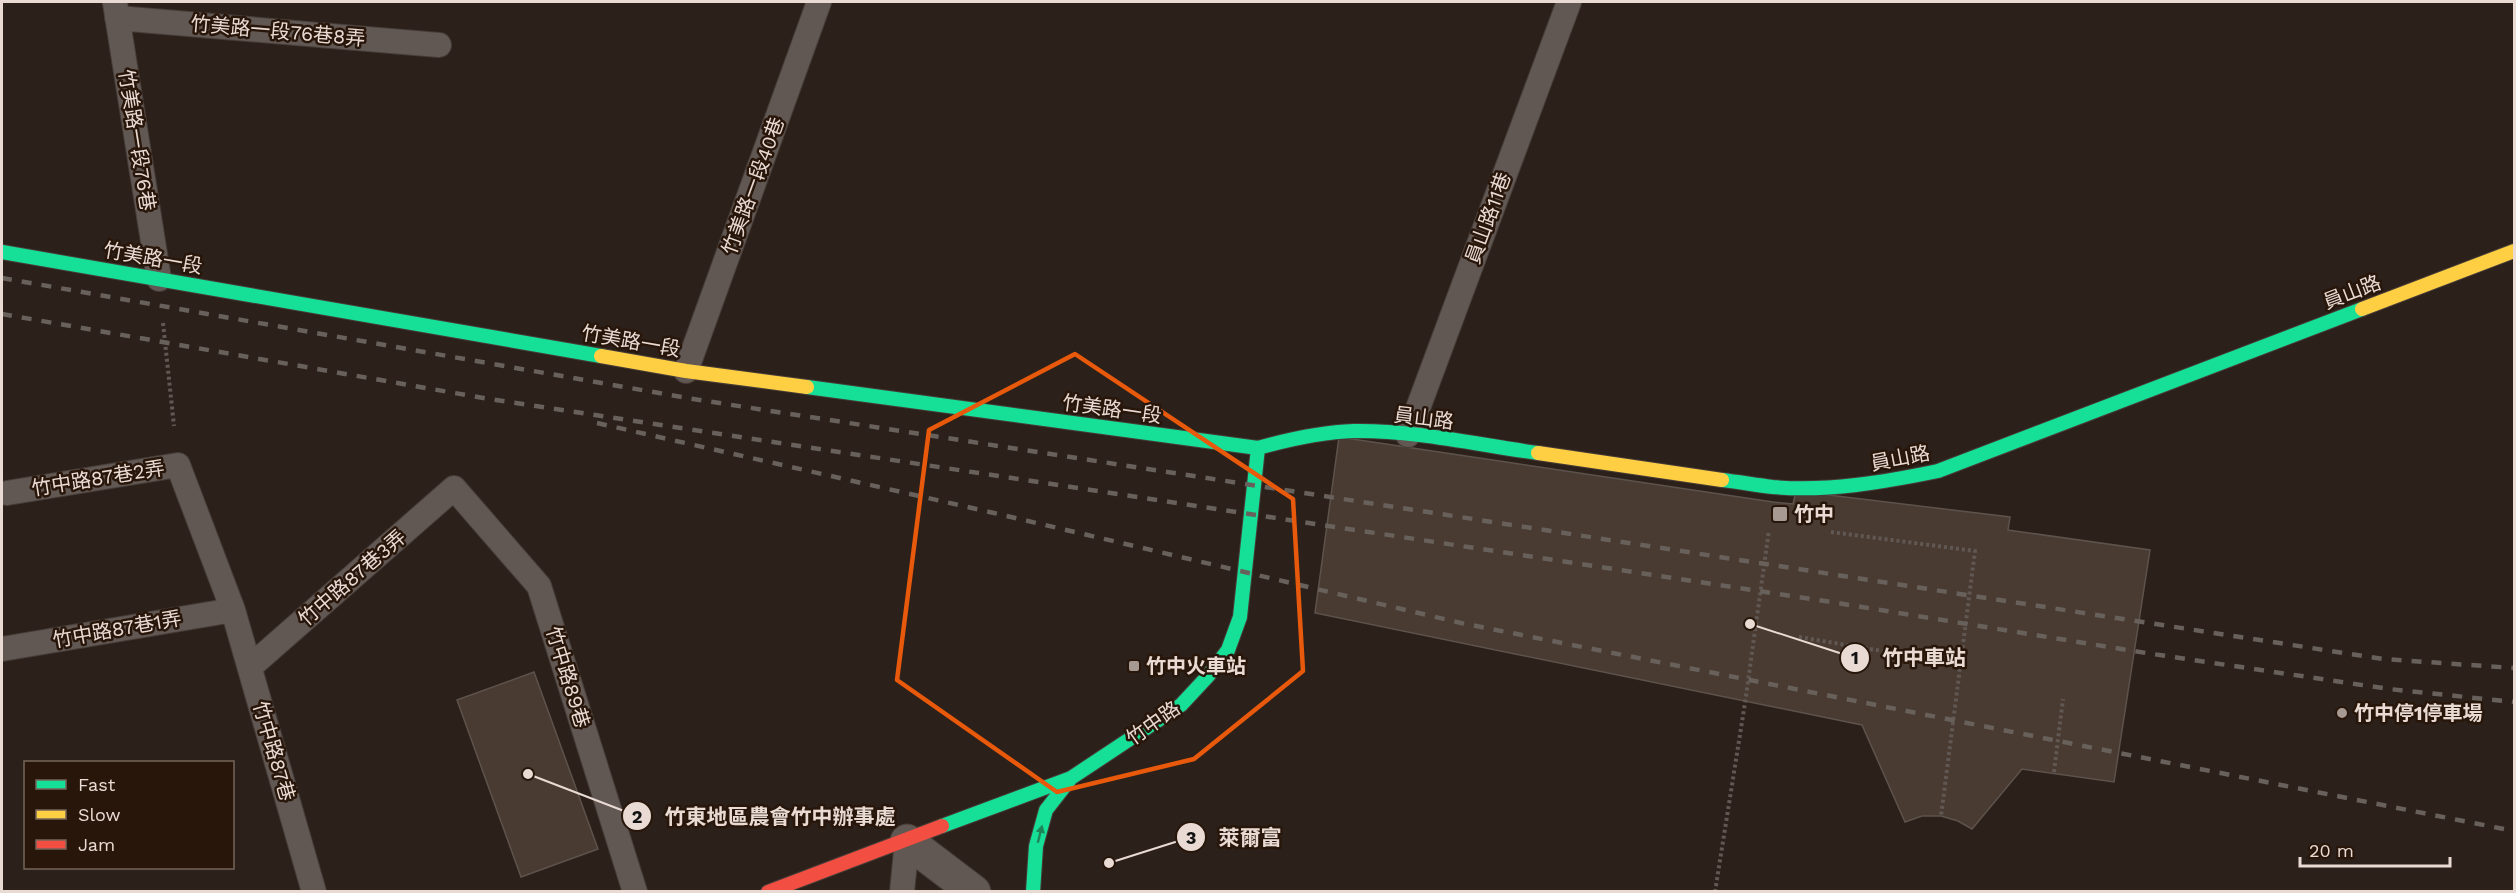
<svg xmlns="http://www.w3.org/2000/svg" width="2516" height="893" viewBox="0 0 2516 893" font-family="'Work Sans','Noto Sans TC',sans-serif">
	<rect width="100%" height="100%" fill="#2c211a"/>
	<path fill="#493b32" stroke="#5d534d" stroke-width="1.5" d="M1339,437l434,65 20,2 3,-13 214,26 -2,13 142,20 -36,232 -92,-13 -50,60 -14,-8 -17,-5h-19l-17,6 -43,-97 -547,-112z
		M534,672l64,177 -77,28 -64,-177z"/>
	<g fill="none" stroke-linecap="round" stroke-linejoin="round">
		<defs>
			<path id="lane" d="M115,3l44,276
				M117,18l322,27
				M686,371l133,-369
				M1408,435l161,-433
				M7,493l171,-28 55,145 81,282
				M2,649l231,-39
				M250,667l204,-179 85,98 96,306
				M902,892l5,-51"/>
			<path id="street" d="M907,841l67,51"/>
			<path id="fast" d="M2,252l599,104
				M807,387l451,61c32,-9 63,-16 96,-17 60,-1 125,14 184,22
				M1722,480c17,2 34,5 51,7 54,5 112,-5 165,-16l424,-162
				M942,826l129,-48 110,-73 27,-29 20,-26 12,-33 18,-169
				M1033,892l3,-46 10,-36 25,-32"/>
			<path id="slow" d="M2362,309l152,-58
				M601,356l85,15 121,16
				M1538,453l184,27"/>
			<path id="jam" d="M768,892l174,-66"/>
		</defs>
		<use href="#lane" stroke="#473d38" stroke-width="26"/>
		<use href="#street" stroke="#473d38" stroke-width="35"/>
		<use href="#fast" stroke="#473d38" stroke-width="16"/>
		<use href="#slow" stroke="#473d38" stroke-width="16"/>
		<use href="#jam" stroke="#473d38" stroke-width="16"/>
		<path stroke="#615854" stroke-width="4" stroke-dasharray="3 3" stroke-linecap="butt" d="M163,323l11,103
			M1831,532l144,19 -34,265
			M1799,637l161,27
			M2054,772l9,-73
			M1715,892l30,-189 24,-173"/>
		<use href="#lane" stroke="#625853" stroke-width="24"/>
		<use href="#street" stroke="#625853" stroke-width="33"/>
		<use href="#fast" stroke="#16e098" stroke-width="14"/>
		<use href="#slow" stroke="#ffcf43" stroke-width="14"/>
		<use href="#jam" stroke="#f24e42" stroke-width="14"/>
		<path stroke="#68615b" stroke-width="4.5" stroke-dasharray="10 10" stroke-linecap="butt" d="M2,278l691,121 1690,260 131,9
			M2,314l487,85 1336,202 321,52 243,36 125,13
			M597,423l397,90 467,110 1053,208"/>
	</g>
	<defs><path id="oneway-solid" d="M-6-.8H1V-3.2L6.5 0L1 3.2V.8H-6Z" transform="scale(1.5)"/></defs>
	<use fill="#1e8558" href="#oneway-solid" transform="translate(1040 834) rotate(-76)"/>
	<path fill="none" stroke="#e8590c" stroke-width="4.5" stroke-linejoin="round" d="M1075,354l218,145 10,172 -109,88 -137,33 -160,-112 32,-250z"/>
	<g fill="#a79a92" stroke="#28160a" stroke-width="2">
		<rect x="1772" y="506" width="16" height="16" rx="3"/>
		<rect x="1128" y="660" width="12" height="12" rx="3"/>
		<circle cx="2342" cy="713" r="6"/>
	</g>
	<g text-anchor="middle" stroke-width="5" stroke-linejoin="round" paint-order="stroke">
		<g font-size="20" fill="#e9dbd3" stroke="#28160a">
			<text transform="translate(278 31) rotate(5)" y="7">竹美路一段76巷8弄</text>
			<text transform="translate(137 140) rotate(81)" y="7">竹美路一段76巷</text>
			<text transform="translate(753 186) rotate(-70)" y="7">竹美路一段40巷</text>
			<text transform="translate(1488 218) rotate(-70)" y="7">員山路11巷</text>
			<text transform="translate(153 258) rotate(10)" y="7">竹美路一段</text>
			<text transform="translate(2352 292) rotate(-21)" y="7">員山路</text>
			<text transform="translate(631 341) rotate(10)" y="7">竹美路一段</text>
			<text transform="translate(1112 409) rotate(8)" y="7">竹美路一段</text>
			<text transform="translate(1424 418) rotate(7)" y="7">員山路</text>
			<text transform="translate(1900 458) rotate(-11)" y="7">員山路</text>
			<text transform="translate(98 478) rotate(-9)" y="7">竹中路87巷2弄</text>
			<text transform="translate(352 578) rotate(-41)" y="7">竹中路87巷3弄</text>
			<text transform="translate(117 629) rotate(-10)" y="7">竹中路87巷1弄</text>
			<text transform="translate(568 677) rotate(73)" y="7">竹中路89巷</text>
			<text transform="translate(1153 723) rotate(-35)" y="7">竹中路</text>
			<text transform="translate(274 751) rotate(74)" y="7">竹中路87巷</text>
		</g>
		<g font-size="20" font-weight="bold" fill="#e9dbd3" stroke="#28160a" text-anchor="start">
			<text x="1794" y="521">竹中</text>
			<text x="1146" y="673">竹中火車站</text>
			<text x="2354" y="720">竹中停1停車場</text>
		</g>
	</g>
	<path fill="none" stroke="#e9dbd3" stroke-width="2" d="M1750 624L1855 658M528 774L637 816M1109 863L1191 837"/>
	<g fill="#e9dbd3" stroke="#28160a" stroke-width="2">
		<circle cx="1750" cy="624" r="6"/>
		<circle cx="528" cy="774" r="6"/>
		<circle cx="1109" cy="863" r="6"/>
		<circle cx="1855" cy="658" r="15"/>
		<circle cx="637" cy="816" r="15"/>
		<circle cx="1191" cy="837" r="15"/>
	</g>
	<g font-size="18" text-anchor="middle" font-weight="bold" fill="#111">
		<text x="1855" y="664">1</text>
		<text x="637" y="823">2</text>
		<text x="1191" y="844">3</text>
	</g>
	<g font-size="21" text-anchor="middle" font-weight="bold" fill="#e9dbd3" stroke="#28160a" stroke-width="5" stroke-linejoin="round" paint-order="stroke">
		<text x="1924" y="665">竹中車站</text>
		<text x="780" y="824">竹東地區農會竹中辦事處</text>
		<text x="1250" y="845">萊爾富</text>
	</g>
	<rect width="2516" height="893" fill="none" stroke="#e9dbd3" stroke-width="6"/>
	<rect x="24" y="761" width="210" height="108" fill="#28160a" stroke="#75655a" stroke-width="1.5"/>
	<rect x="36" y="780" width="30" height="9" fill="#16e098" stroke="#75655a" stroke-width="1.5"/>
	<text x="78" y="791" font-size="18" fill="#e9dbd3">Fast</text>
	<rect x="36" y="810" width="30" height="9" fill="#ffcf43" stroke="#75655a" stroke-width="1.5"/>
	<text x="78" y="821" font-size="18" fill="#e9dbd3">Slow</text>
	<rect x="36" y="840" width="30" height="9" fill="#f24e42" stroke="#75655a" stroke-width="1.5"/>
	<text x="78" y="851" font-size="18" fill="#e9dbd3">Jam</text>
	<path d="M2300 857v9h150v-9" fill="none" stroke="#e9dbd3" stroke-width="3"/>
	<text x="2309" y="857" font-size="18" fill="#e9dbd3" stroke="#28160a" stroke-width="4.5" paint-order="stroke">20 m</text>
</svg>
